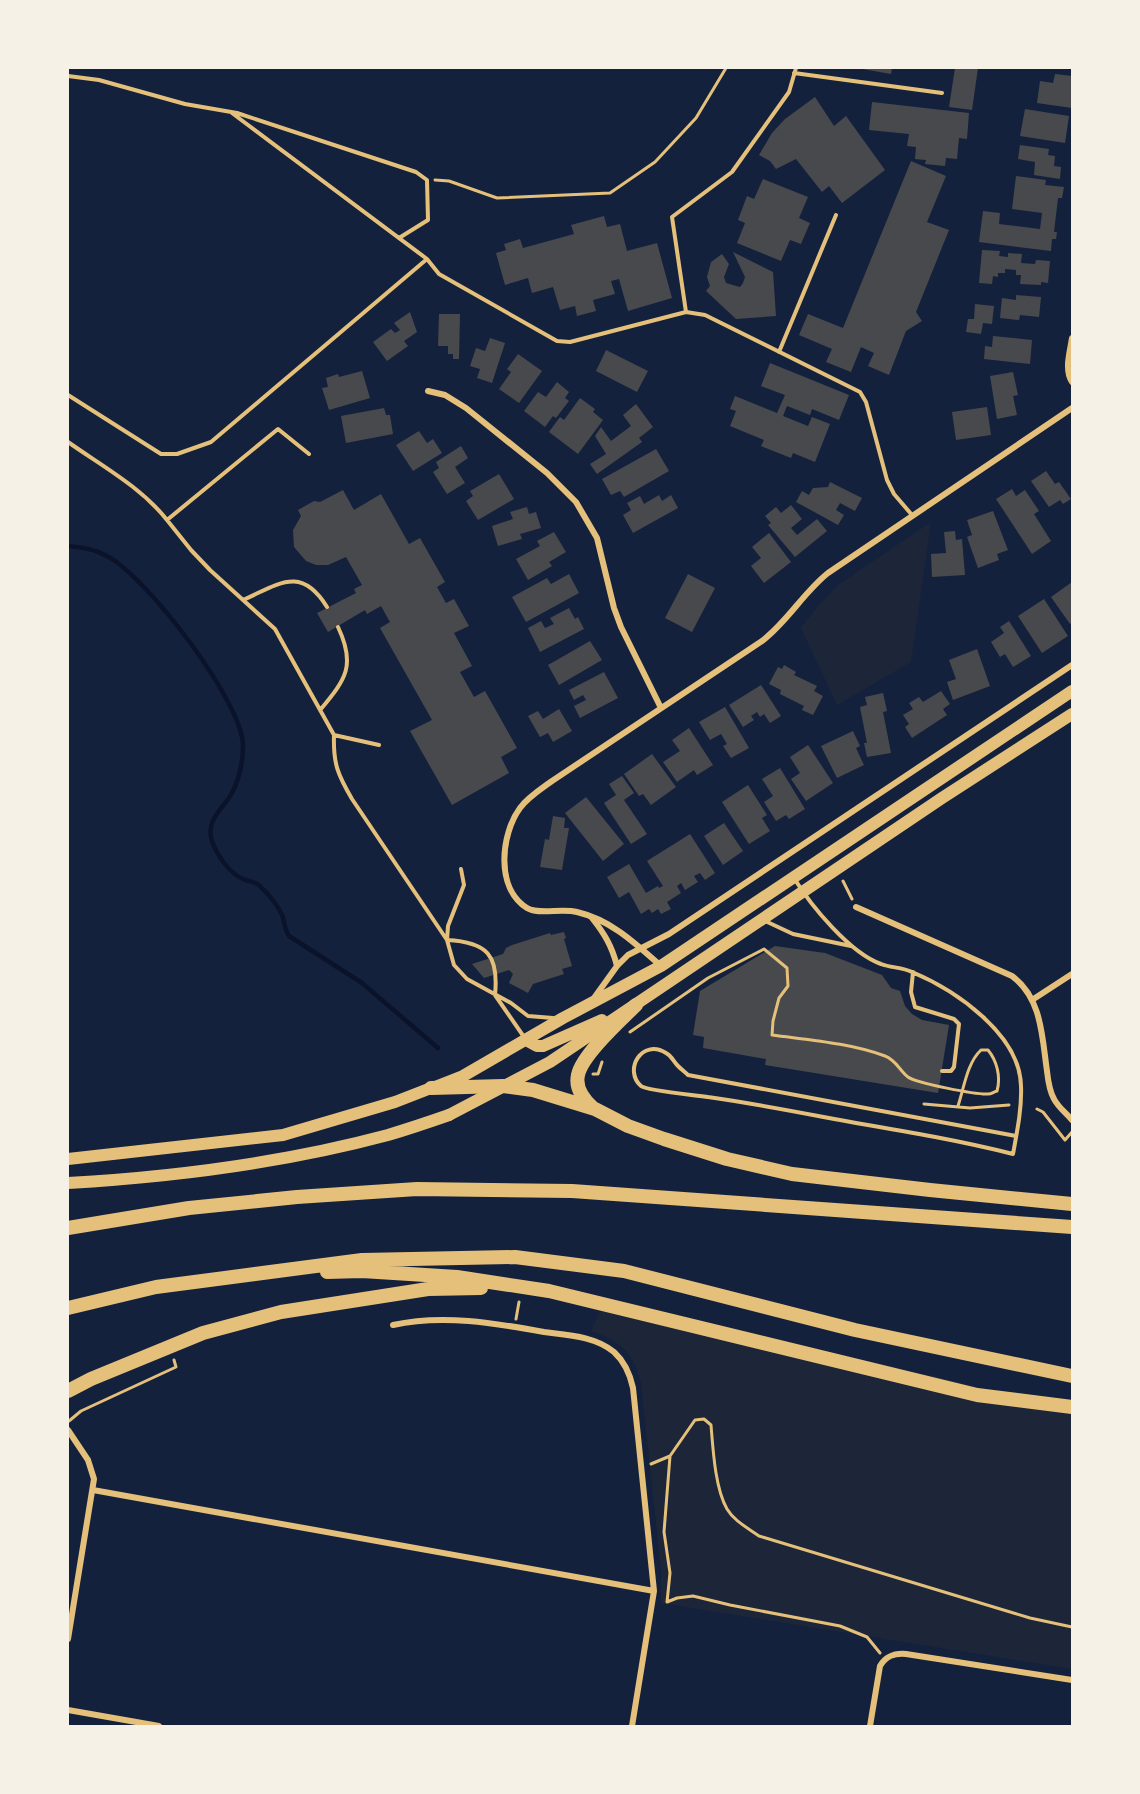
<svg xmlns="http://www.w3.org/2000/svg" width="1140" height="1794" viewBox="0 0 1140 1794" font-family="Barlow,sans-serif">
	<rect width="100%" height="100%" fill="#14213d"/>
	<path fill="#1d2539" d="M931,522l-20,140 -74,43 -36,-77 17,-22 20,-21z
		M604,1303l133,37 197,36 138,35v258l-411,-66v-33l-20,-187c-8,-32 -20,-41 -50,-52z"/>
	<g fill="none" stroke-linecap="round" stroke-linejoin="round">
		<path stroke="#0b132b" stroke-width="4.5" d="M68,546c13,1 27,3 39,10 39,20 135,145 136,189 0,16 -4,34 -11,48 -9,16 -27,27 -20,48 5,14 17,32 31,38 7,3 11,2 17,7 7,7 18,19 22,29 3,7 2,14 7,21l73,47 76,65"/>
	</g>
	<path fill="#48494c" d="M857,68h35l-1,6z
		M955,68h23l-6,42 -23,-3z
		M1055,74l17,2v32l-35,-5 3,-22 13,2z
		M815,97l19,29 12,-10 39,54 -43,33 -13,-17 -7,6 -26,-33 -20,10 -6,-8 -11,-6 13,-22 13,-14z
		M872,102l97,11 -2,26 -8,-1 -2,21 -11,-1 -1,8 -20,-2 1,-4 -11,-1 1,-12 -9,-1 2,-12 -40,-4z
		M1025,109l44,7 -4,27 -45,-7z
		M1020,145l29,4 -1,6 7,1 -1,10 7,1 -1,12 -26,-4 1,-13 -17,-3z
		M911,161l35,15 -19,46 22,8 -33,82 6,9 -16,10 -17,44 -21,-9 6,-13 -13,-6 -10,25 -25,-10 6,-13 -33,-14 9,-21 35,14z
		M1016,176l30,4 -1,5 19,2 -2,11h-4l-4,34h3l-1,7h-4l-1,12 -72,-9 4,-31 17,2 -1,11 41,5 2,-16 -30,-4z
		M763,179l45,18 -9,21 11,5 -9,21 -11,-4 -9,21 -44,-18 8,-20 -7,-3 9,-24 7,3z
		M604,216l3,11 13,-3 7,27 30,-8 15,55 -44,13 -9,-32 -8,2 4,13 -22,6 3,11 -19,5 -2,-10 -15,4 -7,-23 -21,6 -4,-15 -23,7 -9,-32 10,-3 -2,-6 16,-5 3,9 51,-14 -3,-9z
		M982,250l18,1 -1,5 9,1v-4l14,1 -1,9 14,1 1,-4 14,1 -2,22 -7,-1v3l-21,-1 1,-9h-5v-5l-11,-1v4h-7v4l-5,-1 -1,8 -13,-1z
		M733,252l40,20 3,44 -40,3 -30,-28 4,-5 -3,-9 4,-15 11,-8 7,10 -5,13 2,6 14,4 3,-4 2,-6z
		M1016,295l25,2 -2,20 -19,-2 -1,5 -19,-2 2,-20 14,2z
		M975,304l19,2 -2,18 -9,-1 -2,11 -15,-2 2,-13h6z
		M410,312l7,20 -13,9 4,5 -21,15 -14,-19 18,-13 4,4 5,-3 -6,-7z
		M439,314h21l-1,45h-6v-5h-5v-8h-10z
		M993,336l39,4 -2,24 -46,-5 1,-13 7,1z
		M490,338l15,5 -13,40 -15,-5 3,-9 -10,-3 6,-18 9,3z
		M606,350l42,21 -11,21 -41,-21z
		M518,354l24,17 -23,32 -20,-14 12,-17 -4,-3z
		M770,363l79,32 -10,25 -27,-11 -2,6 -23,-9 -4,10 25,10 4,-9 18,7 -15,38 -22,-9 -2,5 -30,-12 3,-6 -34,-14 6,-15 -6,-2 5,-13 42,17 8,-18 -24,-9z
		M362,371l8,27 -41,12 -7,-22 6,-1 -2,-9 12,-4 1,3z
		M1013,372l5,23 -5,1 4,19 -20,4 -7,-43z
		M557,382l12,10 -4,6 4,3 -13,17 -3,-2 -8,11 -21,-16 14,-19 8,5z
		M580,398l15,11 -2,3 10,8 -25,34 -29,-22 11,-15 4,3z
		M636,404l17,23 -14,11 3,4 -45,32 -7,-10 16,-10 -11,-18 6,-9 10,14 20,-15 -8,-11z
		M987,407l4,28 -35,5 -4,-28z
		M384,408l2,7h4l3,19 -47,9 -5,-27z
		M419,431l8,12 6,-4 9,14 -29,18 -17,-26z
		M461,446l7,12 -13,9 10,16 -18,11 -14,-22 6,-4 -3,-6z
		M656,449l13,22 -45,26 -4,-6 -9,4 -9,-16z
		M1046,471l9,13 4,-2 12,17 -8,5 -3,-4 -11,7 -18,-26z
		M499,474l15,25 -36,21 -12,-19 7,-5 -3,-5z
		M830,482l32,16 -7,13 -15,-8 -4,7 8,5 -6,10 -42,-23 6,-11 7,4 4,-7 15,-1z
		M1012,489l4,7 9,-6 14,21 -5,3 17,27 -19,13 -36,-55z
		M343,490l11,20 27,-16 28,50 11,-6 25,44 -8,5 9,16 8,-4 15,27 -15,7 18,33 -12,6 14,25 11,-6 32,57 -16,9 8,16 -57,32 -42,-74 22,-11 -52,-92 10,-6 -9,-16 -14,8 -2,-4 -37,22 -11,-19 39,-20 -2,-4 8,-4 -16,-28 -18,8h-12l-10,-4 -12,-14 -1,-17 8,-14 -3,-6 16,-9 6,1z
		M659,495l3,6 9,-6 7,13 -45,25 -10,-18 8,-5 -4,-7 13,-7 4,8z
		M791,505l11,14 -11,9 6,7 20,-16 10,12 -32,26 -27,-32 3,-2 -6,-7 11,-9 5,6z
		M527,507l2,7 7,-2 5,16 -21,6 2,5 -24,7 -6,-20 21,-7 -3,-7z
		M993,511l15,39 -11,4 2,6 -21,8 -11,-31 5,-2 -5,-15z
		M955,531l1,9 6,-1 3,36 -33,2 -1,-23 15,-1 -2,-21z
		M554,532l12,20 -17,10 3,4 -24,14 -12,-21 24,-13 -3,-5z
		M769,533l22,29 -27,21 -13,-17 10,-8 -9,-11z
		M569,574l10,19 -53,29 -14,-25 35,-19 4,6z
		M688,574l27,14 -23,44 -27,-14z
		M1072,582v40l-2,2 -19,-27z
		M1044,599l24,37 -26,17 -24,-37z
		M569,608l6,11 3,-2 6,12 -44,23 -12,-24 13,-7 4,7 9,-4 -4,-6z
		M1009,621l22,35 -18,11 -8,-13 -5,3 -9,-15 13,-9 -4,-6z
		M590,641l12,19 -43,25 -11,-20z
		M977,649l13,37 -37,14 -6,-18 9,-3 -7,-19z
		M784,665l12,7 -2,3 23,11 -3,5 9,5 -10,19 -11,-5 2,-4 -24,-12 1,-4 -12,-6 9,-17 4,2z
		M604,672l14,26 -38,20 -6,-12 12,-6 -3,-5 -9,5 -5,-10z
		M761,685l20,31 -11,7 -6,-9 -4,3 -3,-5 -6,4 3,4 -11,7 -14,-22z
		M941,691l9,13 -7,5 4,6 -35,23 -7,-11 4,-3 -6,-9 10,-6 -4,-6 10,-6 4,5z
		M883,693l4,18 -4,1 8,41 -24,4 -3,-14h3l-7,-36 7,-2 -2,-8z
		M725,707l24,41 -18,10 -8,-12 4,-2 -6,-10 -11,6 -11,-18z
		M559,709l13,22 -19,11 -5,-9 -8,4 -12,-21 10,-5 5,8z
		M689,728l24,37 -16,10 -3,-5 -17,12 -14,-20 17,-11 -8,-11z
		M853,731l7,15 -4,2 8,17 -27,13 -16,-32z
		M808,745l25,38 -27,18 -15,-22 9,-6 -10,-16z
		M652,754l24,33 -25,18 -8,-11 -4,2 -15,-22z
		M780,768l25,41 -16,10 -3,-4 -10,6 -12,-19 9,-6 -11,-17z
		M622,776l12,17 -10,7 23,34 -16,10 -27,-41 12,-8 -7,-11z
		M748,785l19,30 -5,3 8,13 -21,13 -27,-42z
		M586,797l38,47 -21,17 -38,-48z
		M553,816l12,2 -1,10h5l-7,42 -22,-3 5,-28 4,1z
		M724,823l19,28 -20,14 -19,-29z
		M690,834l25,39 -10,7 -5,-7 -6,3 4,6 -13,8 -4,-7 -4,3 4,7 -14,9 4,7 -10,5 -3,-5 -6,4 -3,-4 -8,5 -12,-22 -10,6 -12,-21 22,-13 17,29 12,-7 1,2 4,-2 -16,-25z
		M564,932l2,6 -2,1 8,27 -10,3 2,5 -31,10 -5,9 -19,-10 4,-9 -4,-4 -25,8 -12,-14 31,-10 3,-6 6,-3 38,-12 1,2z
		M775,946l50,7 57,22 9,13 9,3 5,15 7,8 10,6 27,5 -11,68 -173,-28 1,-6 -63,-11 1,-11 -11,-2 7,-44z"/>
	<g fill="none" stroke-linecap="round" stroke-linejoin="round">
		<path stroke="#e5c07b" stroke-width="3" d="M435,180l14,1 48,17 113,-5 45,-31 41,-44 30,-50
			M843,881l9,18
			M630,1032l78,-54 56,-29 23,19 1,18 -9,12 -6,23 -1,14c37,5 78,8 113,21 11,4 15,15 23,21 8,6 69,18 80,17 4,0 5,-2 9,-3 4,-14 0,-30 -9,-41h-7c-14,13 -17,38 -23,56
			M593,1074h5l4,-12
			M924,1104l46,4 39,-3
			M1037,1109l6,3 22,28 7,-8
			M516,1319l3,-17
			M69,1421l12,-10 95,-44 -2,-7
			M651,1464l19,-8 25,-36 9,-1 7,6c2,24 4,63 16,84 7,12 21,19 32,27l271,82 42,9
			M667,1602l10,-4 16,-2 37,9 110,21 27,11 13,16
			M667,1602l3,-29 -6,-41 6,-76"/>
		<path stroke="#e5c07b" stroke-width="4" d="M794,73l148,20
			M68,76l31,4 86,24 52,9 179,59 11,8 1,40 -29,18
			M232,113l195,146 12,15 118,67 13,1 116,-30 19,3 155,77 6,10 21,78 7,14 18,21
			M686,312l-14,-95 60,-45 57,-80 7,-24
			M779,352l57,-137
			M68,395l93,59h16l34,-12 216,-183
			M68,442c34,24 73,45 99,78
			M309,454l-31,-25 -111,91 24,30 19,20 65,59 59,106 45,10
			M243,600c36,-16 58,-35 84,7
			M321,709c25,-30 35,-44 17,-82
			M334,735c-1,29 4,40 18,64l95,141c40,2 52,15 48,55l29,42
			M461,869l3,16 -16,41 -1,14 7,25 13,14 44,24 17,13 25,2
			M794,878c17,28 56,75 87,86 10,4 21,3 31,8 43,18 108,62 109,114 1,22 -4,46 -8,68 -51,-13 -104,-22 -157,-31 -49,-9 -98,-19 -148,-26 -12,-2 -61,-6 -67,-11 -18,-16 1,-48 25,-33 6,3 7,8 12,13 3,3 7,6 10,9l328,61
			M763,920l30,14 58,12
			M913,972l-2,20 4,15 39,12 5,5 -5,43 -3,4h-9"/>
		<path stroke="#e5c07b" stroke-width="6" d="M1072,338c-2,14 -8,31 0,44
			M428,391l17,4 21,13 81,65 29,29 21,36 17,70 7,19 40,81
			M856,907l156,69c30,22 30,61 35,95 1,9 2,19 7,28 4,8 12,14 18,21
			M592,918c12,15 20,28 25,48
			M661,966c-26,-23 -50,-46 -84,-54 -15,-4 -39,3 -50,-4 -32,-20 -26,-74 -7,-100 8,-11 21,-19 32,-27l210,-140c26,-20 41,-48 66,-68l244,-165
			M594,998l23,-32 11,-11 41,-21 403,-269
			M1032,1000l40,-26
			M393,1325c49,-11 102,-2 151,7 23,3 51,4 70,20 11,10 16,22 19,36l21,203 -22,135
			M68,1430l20,30 6,19 -26,160
			M93,1490l561,101
			M68,1710l91,16
			M870,1726l10,-60c6,-10 14,-13 26,-12l166,26"/>
		<path stroke="#e5c07b" stroke-width="12" d="M526,1040l11,6h6l59,-26
			M435,1087l28,-11 100,-58 98,-52 411,-275
			M449,1115l101,-53 392,-264 130,-84"/>
		<path stroke="#e5c07b" stroke-width="12" d="M68,1159l215,-24 112,-33 36,-14
			M68,1183c104,-6 219,-21 320,-48 20,-6 41,-13 61,-20"/>
		<path stroke="#e5c07b" stroke-width="14" d="M431,1088l72,-2 30,4 62,19 33,17 36,13 63,20 65,15 138,16 142,14
			M593,1108c-9,-8 -18,-20 -15,-33 4,-20 43,-55 58,-70
			M68,1228l121,-20 108,-11 120,-8 155,2 500,36
			M327,1272l35,-1 95,6 92,14 428,104 95,12
			M68,1308l88,-21 206,-27 153,-3 109,14 231,59 217,46
			M68,1391l23,-12 112,-46 78,-21 147,-23 53,-1"/>
	</g>
	<rect width="1140" height="1794" fill="none" stroke="#f6f1e7" stroke-width="138"/>
</svg>
